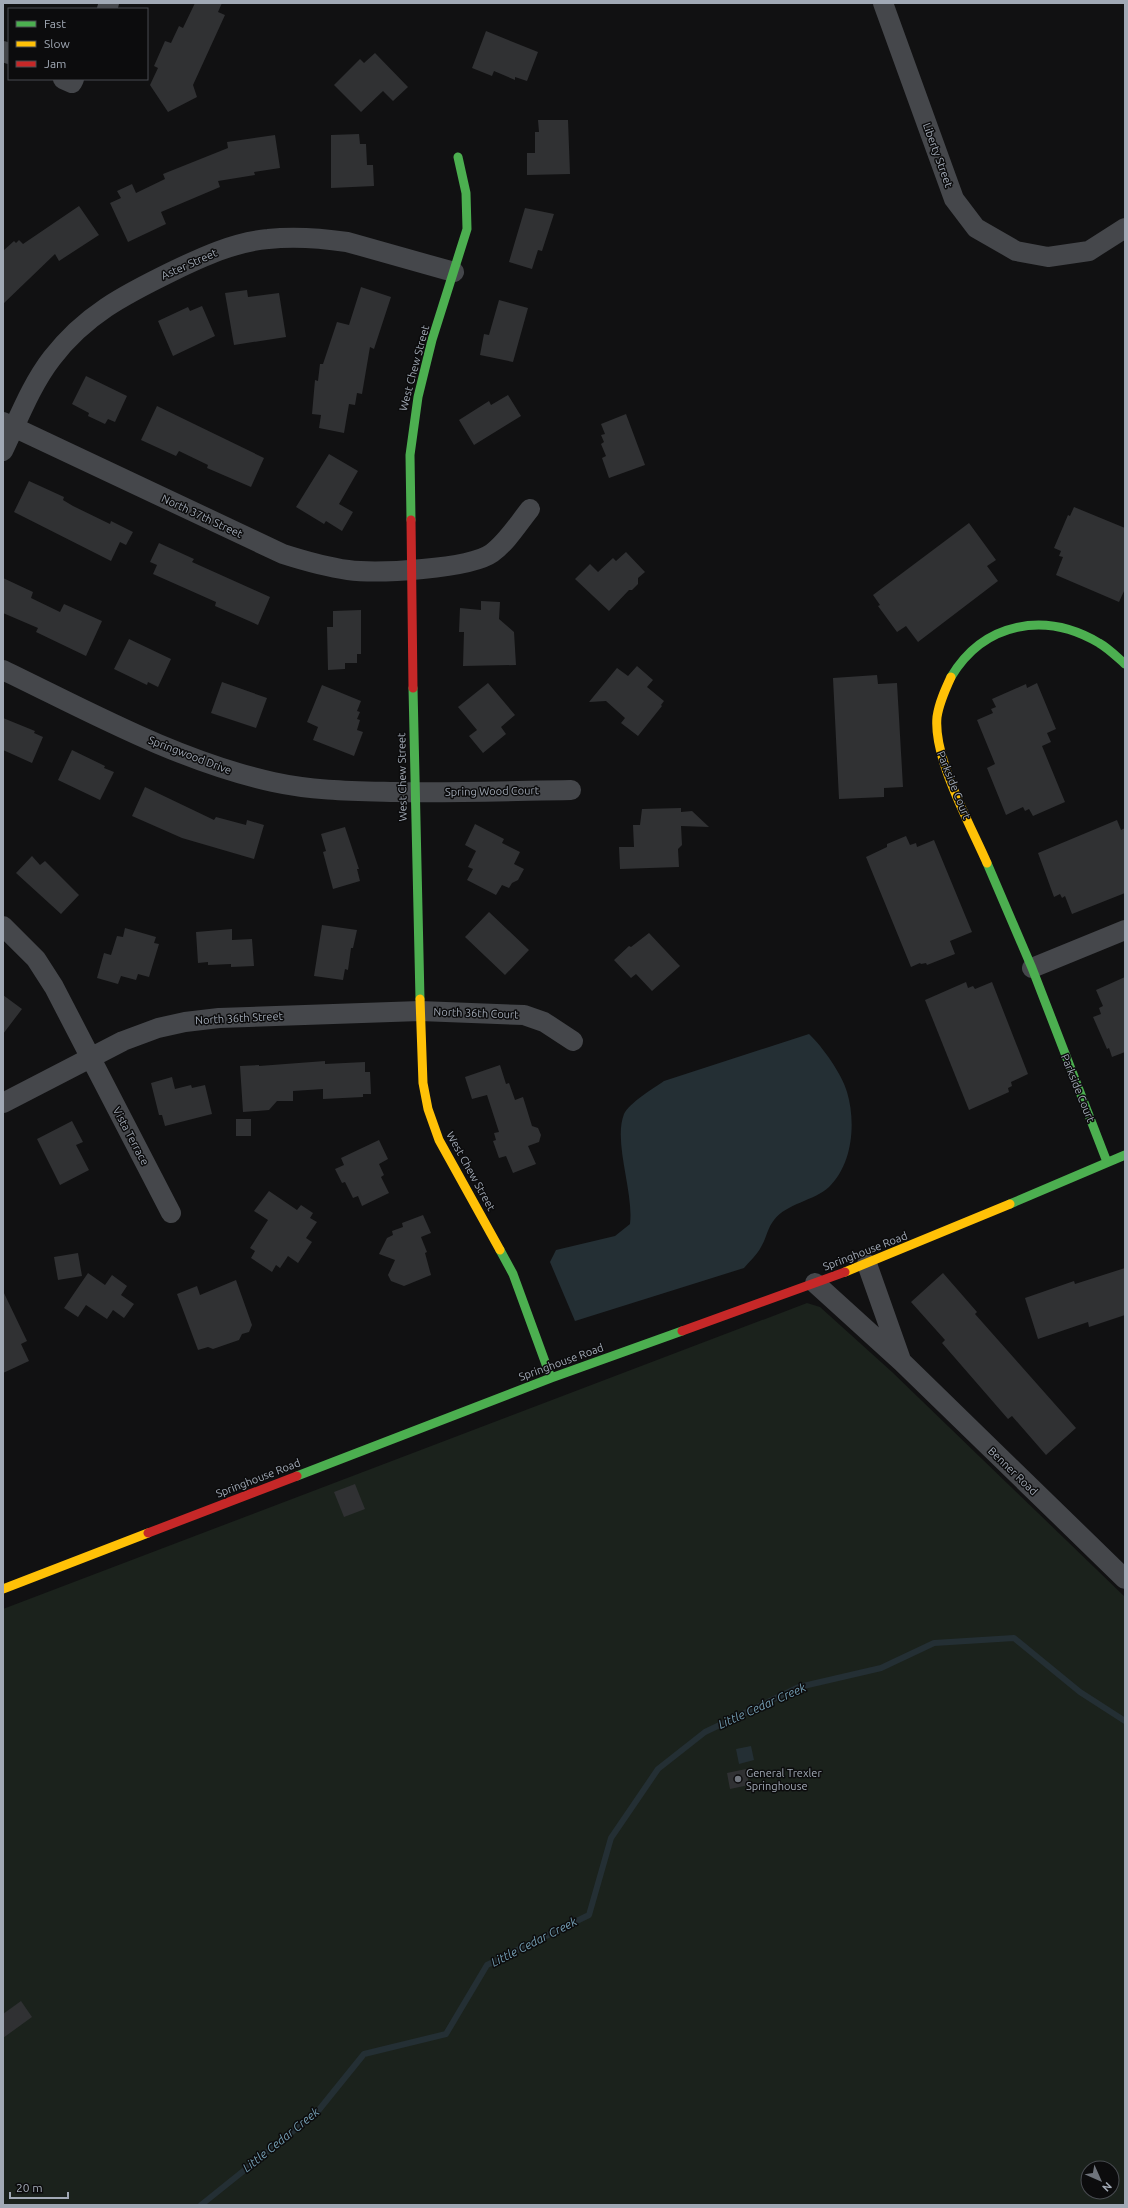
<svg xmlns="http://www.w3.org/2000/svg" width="1128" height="2208" viewBox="0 0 1128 2208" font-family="Ubuntu,sans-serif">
	<rect width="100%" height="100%" fill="#111112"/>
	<path fill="#1b221c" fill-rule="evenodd" d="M807,1303l13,4 72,65 233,225v608h-1122v-596zM1088,2168h24v24h-24z"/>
	<path fill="#242f34" d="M809,1034c13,12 33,40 38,58 9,30 6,72 -18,95 -15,14 -42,16 -55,33 -6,7 -8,19 -13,27 -4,8 -12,15 -17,21l-169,53 -25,-59 6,-12 59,-14 15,-12c4,-32 -17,-82 -6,-110 5,-11 30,-26 40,-33z
		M751,1746l3,14 -15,4 -3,-15z"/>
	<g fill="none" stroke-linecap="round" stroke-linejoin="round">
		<path stroke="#242f34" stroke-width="6" d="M201,2205l117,-94 46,-57 82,-20 41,-69 102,-50 22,-77 47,-69 47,-37 94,-45 82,-19 53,-25 80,-5 66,54 45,29"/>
	</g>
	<path fill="#303133" d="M195,3h27l-4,9 7,3 -32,70 4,12 -29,15 -18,-27 8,-17 -4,-2 11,-25 6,2 8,-17 4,2z
		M486,31l52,21 -11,29 -12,-4v3l-21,-9 -2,5 -20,-8z
		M375,53l33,34 -15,14 -10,-10 -22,21 -27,-27 26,-26 4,4z
		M538,120h30l2,54 -43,1v-22h8v-21h4z
		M359,134l1,10h6l1,21h6l1,21 -43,2v-53z
		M275,135l5,33 -26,4 1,3 -37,6 2,6 -59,25 5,12 -38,18 -18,-39 11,-5 -4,-7 15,-7 4,9 29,-14 -2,-5 65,-26 -1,-6z
		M79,206l20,29 -40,26 -4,-7 -52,50v-53l11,-10 2,2 3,-3 4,4z
		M525,208l29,6 -12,37 -4,-1 -6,19 -23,-7z
		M361,287l30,10 -17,52 -4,-2 -8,47 -5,-1 -2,12 -6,-1 -5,29 -25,-5 2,-13 -9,-1 3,-34 3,1 2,-17h3l14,-42 12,3z
		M247,290l1,7 31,-4 7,44 -52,8 -9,-52z
		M499,300l29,8 -15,54 -33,-7 4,-21 5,1z
		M202,306l13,30 -42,20 -15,-35 30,-14 2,4z
		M86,376l41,20 -12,26 -7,-3 -3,5 -17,-8 1,-3 -17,-9z
		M508,395l13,21 -47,29 -15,-25 30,-19 2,4z
		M157,406l107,52 -13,29 -44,-19 1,-3 -29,-14 -3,5 -35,-16z
		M626,414l19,51 -36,13 -7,-20 4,-2 -5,-12 3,-2 -3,-7 4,-1 -4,-10z
		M329,454l29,17 -19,33 14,8 -11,19 -16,-10 -2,3 -28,-17z
		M29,481l35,16 -1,3 10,6 37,18 1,-3 22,11 -7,13 -6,-3 -9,19 -97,-49z
		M1074,507l51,21v61l-6,13 -63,-27 7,-18 -4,-1 2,-5 -7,-3 14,-33 2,1z
		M969,523l27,37 -9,6 11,15 -80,61 -12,-16 -9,6 -19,-26 2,-1 -7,-10z
		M159,543l35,16 -2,3 78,35 -12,28 -43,-19 1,-4 -63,-28 4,-9 -7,-3z
		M626,552l19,20 -7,6v6l-6,6h-3l-20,21 -34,-32 15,-15 8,8 15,-14 3,3z
		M3,578l30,14 -2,6 29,14 4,-8 38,17 -16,35 -50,-24 2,-4 -35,-15z
		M481,601l19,1 -1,17 15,13 2,33 -53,1 1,-34h-5l1,-24 21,2z
		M361,610v44h-4v9h-12v6l-17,1 -1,-43h6v-16z
		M129,639l42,20 -13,28 -10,-5 -1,3 -33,-16z
		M637,666l16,14 -6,7 17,14 -3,4 1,1 -24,30 -17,-13 4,-5 -19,-17 -17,1 28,-34 11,8z
		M877,675l1,9 19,-1 6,104 -19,1v9l-45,2 -6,-121z
		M222,682l45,16 -11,30 -45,-15z
		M488,683l27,32 -14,12 5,7 -23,19 -14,-17 8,-6 -19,-23z
		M1037,683l19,46 -9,4 4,9 -9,4 23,56 -32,14 -4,-7 -4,2 -2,-4 -17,8 -19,-47 8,-4 -18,-44 16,-7 -2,-4 5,-2 -4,-8 34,-15 1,4z
		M322,685l39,16 -4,10 3,1 -3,7 3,1 -3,10 6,2 -9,24 -41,-16 5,-13 -11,-5z
		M3,718l32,13 -1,2 9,4 -11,26 -29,-13z
		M72,750l33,16 -1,2 10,4 -14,28 -42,-20z
		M145,787l69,33 2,-3 30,8 1,-5 17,5 -10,34 -72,-21 -50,-22z
		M681,808v4l11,-1 17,16 -28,-1 1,19 -4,4 1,18 -59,2 -1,-22h15l-1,-22h7l2,-16z
		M1117,820l4,10 4,-2v65l-53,21 -7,-18 -3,2 -2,-4 -6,3 -16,-44z
		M475,824l29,15 -2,4 18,9 -6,12 10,5 -6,11 -6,3 -3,5 -7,-3 -6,10 -29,-15 6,-11 -5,-2 8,-16 -11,-6z
		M345,827l14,42h-2l3,12 -27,8 -10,-37 3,-1 -5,-17z
		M906,836l4,9 6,-2 1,4 17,-7 38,92 -22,9 5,13 -28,11 -1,-2 -5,1 -1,-1 -9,4 -45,-110 21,-10v-3z
		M32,856l8,9 5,-4 34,34 -18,19 -45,-41z
		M489,912l40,38 -24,25 -40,-38z
		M322,925l35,5 -4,18h-2l-3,22 -3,-1 -2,11 -29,-4z
		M125,928l31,9 -2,6 5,1 -10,33 -11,-3 -2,6 -15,-4 -3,8 -21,-6 7,-25 7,2 6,-19 6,1z
		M232,929v11l20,-1 2,27 -23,1v-3l-23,1v-3l-10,1 -2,-31z
		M649,933l31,33 -28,25 -16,-17 -5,4 -17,-18 15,-14 2,1z
		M1125,977v75l-13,5 -3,-9 -2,1 -14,-32 8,-3 -2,-6 4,-2 -7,-16z
		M966,982l2,6 5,-2 2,3 17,-7 36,92 -17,8 1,4 -4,2 1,4 -40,18 -44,-110z
		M3,995l19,14 -19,25z
		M325,1061v3l40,-2v10h5l1,22h-8v3l-40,2v-10l-30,2v10h-16l-8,9 -26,2 -3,-46 19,-1v1z
		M500,1065l6,19 3,-1 6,17 8,-3 9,29 6,2 3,7 -2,7 -11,4 8,18 -23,9 -7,-17 -7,2 -6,-17 3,-1 -2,-7 5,-1 -12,-37 -15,4 -7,-22z
		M172,1077l3,12 16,-4 1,3 13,-3 7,29 -47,12 -3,-11h-3l-8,-32z
		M236,1119h15v17h-15z
		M72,1121l11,21 -7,3 13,25 -29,15 -23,-46z
		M379,1140l9,19 -9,5 5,11 -3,2 8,16 -27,13 -4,-10 -5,2 -8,-16 -3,1 -7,-14 9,-4 -3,-7z
		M269,1191l28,19 4,-5 12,8 -3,5 7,4 -11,16 6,4 -14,21 -10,-7 -8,12 -4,-3 -4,7 -21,-14 4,-7 -5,-3 18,-28 -14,-9z
		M423,1215l8,18 -10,4 6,15 -2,1 6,22 -27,11 -13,-5 -3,-6 7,-15 -16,-6 8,-16 6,-3 -1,-4 11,-4 -1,-4z
		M78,1253l4,23 -24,4 -4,-23z
		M1125,1268v47l-36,12 -1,-5 -50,17 -13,-41 49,-17 1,3z
		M88,1273l17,12 7,-10 15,11 -6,9 13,9 -10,14 -11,-8 -6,9 -21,-14 -8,12 -14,-9z
		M943,1273l34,39 -2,2 101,114 -30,27 -34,-39 -4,3 -66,-76 3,-3 -34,-38z
		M236,1280l16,45 -3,7 -7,2 -3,6 -26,9 -5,-2 -10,3 -21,-56 20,-8 3,9z
		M3,1291l24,50 -6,3 8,17 -26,12z
		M355,1484l10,25 -21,8 -10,-25z
		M746,1769l3,16 -19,4 -3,-16z
		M21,2001l11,16 -29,21v-24z"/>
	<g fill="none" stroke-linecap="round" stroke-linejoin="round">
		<path stroke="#45474b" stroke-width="20" d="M883,3l71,196 22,29 40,23 32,6 41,-6 36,-23
			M107,9l2,-6
			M3,51l6,3
			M63,79l9,4 2,-4
			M3,422l280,132c22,7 43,13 65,16 29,4 122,-1 144,-17 15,-11 26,-29 38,-44
			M3,451c15,-31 28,-66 49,-93 33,-43 72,-63 119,-86 31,-15 63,-30 97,-33 27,-3 52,-1 79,3l107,30
			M3,670c87,42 175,91 270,112 41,9 81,9 123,10 58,1 117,-1 175,-2
			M3,926l33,33 18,28 117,226
			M1032,968l93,-38
			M3,1103l120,-62 35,-13 27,-6 34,-4 201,-7 104,4 20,7 29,19
			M867,1264l34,96
			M815,1283l87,79 223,217"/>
		<path stroke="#4caf50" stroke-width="9" d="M411,520l-1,-65 8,-58 14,-57 35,-111 -1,-36 -8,-36
			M951,677c33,-55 94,-66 148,-34 9,5 18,14 26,21
			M413,688l7,311
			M987,863l45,105 75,194
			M1010,1204l115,-49
			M500,1250l13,24 38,104
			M297,1476l254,-98 131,-47"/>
		<path stroke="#ffc107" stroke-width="9" d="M951,677c-6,13 -12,26 -14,40 -4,41 33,107 50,146
			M420,999l3,84 5,26 11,31 61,110
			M845,1272l165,-68
			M3,1589l145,-56"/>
		<path stroke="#c62828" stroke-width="9" d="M411,520l2,168
			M682,1331l163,-59
			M148,1533l149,-57"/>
	</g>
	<circle fill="#6f747c" stroke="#0c0c0d" stroke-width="1.5" cx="738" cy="1779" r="4"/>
	<g text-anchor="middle" stroke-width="3" stroke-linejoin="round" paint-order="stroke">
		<g font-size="11" fill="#a1a9b5" stroke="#0c0c0d">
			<text transform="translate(938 155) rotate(70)" y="4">Liberty Street</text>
			<text transform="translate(189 264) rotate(-24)" y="4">Aster Street</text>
			<text transform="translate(414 368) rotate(-75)" y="4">West Chew Street</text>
			<text transform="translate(202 516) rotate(25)" y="4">North 37th Street</text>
			<text transform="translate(190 755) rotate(21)" y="4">Springwood Drive</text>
			<text transform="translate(402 777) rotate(-91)" y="4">West Chew Street</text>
			<text transform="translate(954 785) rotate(68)" y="4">Parkside Court</text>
			<text transform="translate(492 791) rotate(-1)" y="4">Spring Wood Court</text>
			<text transform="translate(476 1013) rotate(2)" y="4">North 36th Court</text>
			<text transform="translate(239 1018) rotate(-3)" y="4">North 36th Street</text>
			<text transform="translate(1078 1088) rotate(68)" y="4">Parkside Court</text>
			<text transform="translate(131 1136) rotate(62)" y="4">Vista Terrace</text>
			<text transform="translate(471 1171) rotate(61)" y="4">West Chew Street</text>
			<text transform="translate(865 1251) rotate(-21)" y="4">Springhouse Road</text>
			<text transform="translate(561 1362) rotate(-20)" y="4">Springhouse Road</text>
			<text transform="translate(1013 1471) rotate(44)" y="4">Benner Road</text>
			<text transform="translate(258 1478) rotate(-21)" y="4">Springhouse Road</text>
		</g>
		<g font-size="11" fill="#a1a9b5" stroke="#0c0c0d" text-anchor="start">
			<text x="746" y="1777">General Trexler<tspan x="746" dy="13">Springhouse</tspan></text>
		</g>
		<g font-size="12" font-style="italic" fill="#749eb3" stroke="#0c0c0d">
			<text transform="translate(762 1706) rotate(-24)" y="4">Little Cedar Creek</text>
			<text transform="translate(534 1942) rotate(-27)" y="4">Little Cedar Creek</text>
			<text transform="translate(281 2140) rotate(-39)" y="4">Little Cedar Creek</text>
		</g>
	</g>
	<rect width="1128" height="2208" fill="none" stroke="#a1a9b5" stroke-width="8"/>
	<rect x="8" y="8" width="140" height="72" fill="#0c0c0d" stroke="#484b50"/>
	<rect x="16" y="21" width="20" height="6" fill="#4caf50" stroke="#484b50"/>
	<text x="44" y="28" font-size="12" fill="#a1a9b5">Fast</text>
	<rect x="16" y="41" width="20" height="6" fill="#ffc107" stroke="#484b50"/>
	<text x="44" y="48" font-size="12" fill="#a1a9b5">Slow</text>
	<rect x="16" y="61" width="20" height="6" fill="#c62828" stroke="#484b50"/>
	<text x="44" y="68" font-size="12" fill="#a1a9b5">Jam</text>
	<g transform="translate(1100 2180) rotate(135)"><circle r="19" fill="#0c0c0d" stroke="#484b50"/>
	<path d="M0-3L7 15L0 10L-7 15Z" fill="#6f747c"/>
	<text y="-6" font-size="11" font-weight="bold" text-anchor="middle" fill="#a1a9b5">N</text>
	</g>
	<path d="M10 2192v6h58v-6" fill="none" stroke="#a1a9b5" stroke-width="2"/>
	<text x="16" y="2192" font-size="12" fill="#a1a9b5" stroke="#0c0c0d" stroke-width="3" paint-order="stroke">20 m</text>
</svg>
